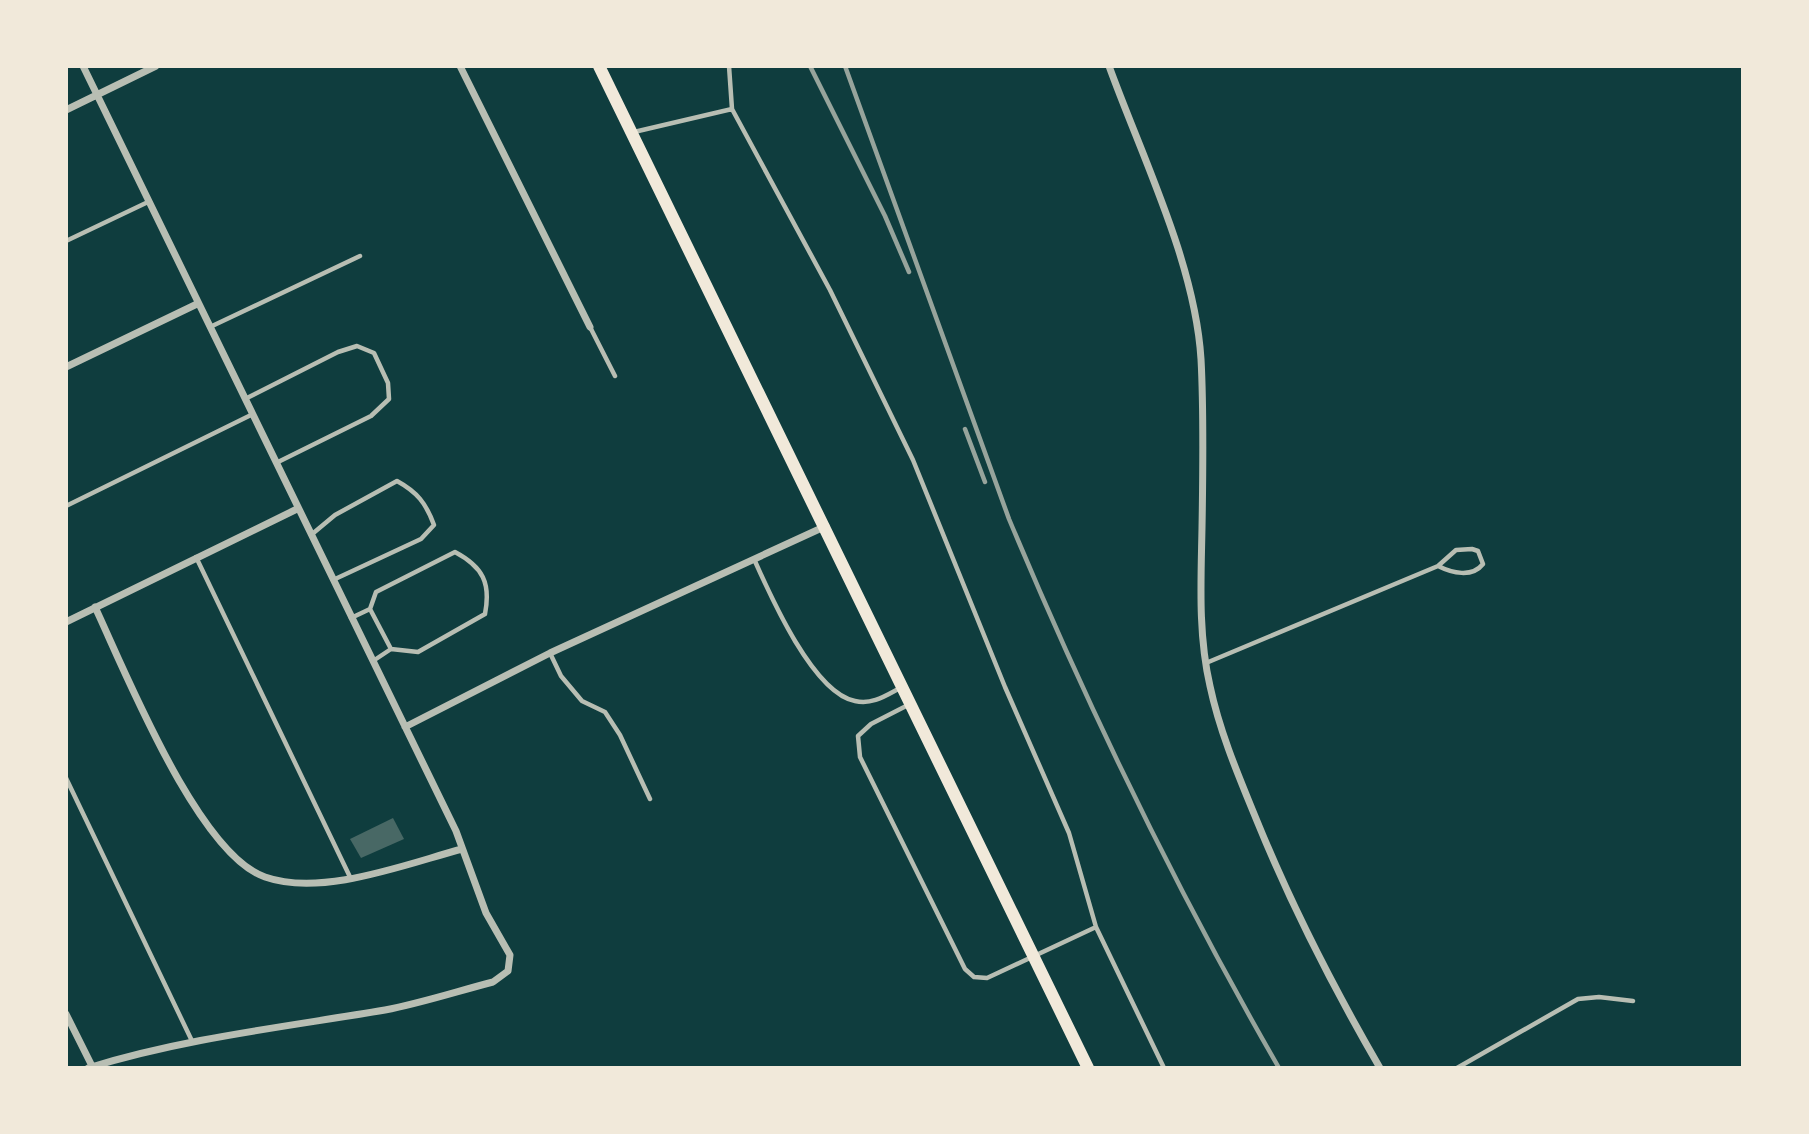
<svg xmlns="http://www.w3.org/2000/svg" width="1809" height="1134" viewBox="0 0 1809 1134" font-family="Figtree,sans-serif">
	<rect width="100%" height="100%" fill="#0f3d3e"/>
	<path fill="#486865" d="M393,818l11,21 -43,19 -11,-19z"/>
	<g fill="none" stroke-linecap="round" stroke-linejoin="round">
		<path stroke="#b8beb3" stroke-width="4.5" d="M729,66l3,43 98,181 83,170 92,227 64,146 27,94 68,141
			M634,132l98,-23
			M66,241l82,-39
			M210,327l150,-71
			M590,327l25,49
			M245,399l93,-47 19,-6 17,7 14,30 1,16 -18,17 -95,47
			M66,506l185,-91
			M311,535l24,-20 62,-34c20,11 29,22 37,44l-13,14 -88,41
			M1472,549l6,2 5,13c-11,14 -31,9 -45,2l18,-16z
			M196,557l154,320
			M754,559c16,36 59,134 101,142 17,4 30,-5 45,-13
			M370,609l21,40
			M351,618l19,-9 6,-17 79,-40c28,15 36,31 30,62l-67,38 -27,-3 -18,12
			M550,653l11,23 21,25 23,11 15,23 30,64
			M1206,663l232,-97
			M910,704l-39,20 -13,12 2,21 105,212 9,8 13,1 109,-51
			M66,778l126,263
			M1457,1068l121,-69 21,-2 34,4"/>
		<path stroke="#b8beb3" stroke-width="7" d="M83,66l373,765 30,82 24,42 -2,16 -15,11c-35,9 -71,21 -108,28 -100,17 -200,28 -297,58
			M460,66l130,261
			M1109,66c33,91 86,197 92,293 3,56 2,113 1,169 -1,53 -4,106 8,158 10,47 29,91 47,135 35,86 76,166 123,247
			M66,110l90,-44
			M66,367l131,-63
			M95,607c30,64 103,247 170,270 57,20 141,-13 197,-28
			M66,622l231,-113
			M405,727l145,-74 276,-127
			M66,1014l26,52"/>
		<path stroke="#f1e9da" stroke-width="12" d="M599,66l489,1002"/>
		<path stroke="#97a49c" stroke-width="4.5" d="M810,66l75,150 24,56
			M845,66l164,453c79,189 168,372 270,549
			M965,429l20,53"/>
	</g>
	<rect width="1809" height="1134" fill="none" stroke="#f1e9da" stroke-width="136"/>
</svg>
